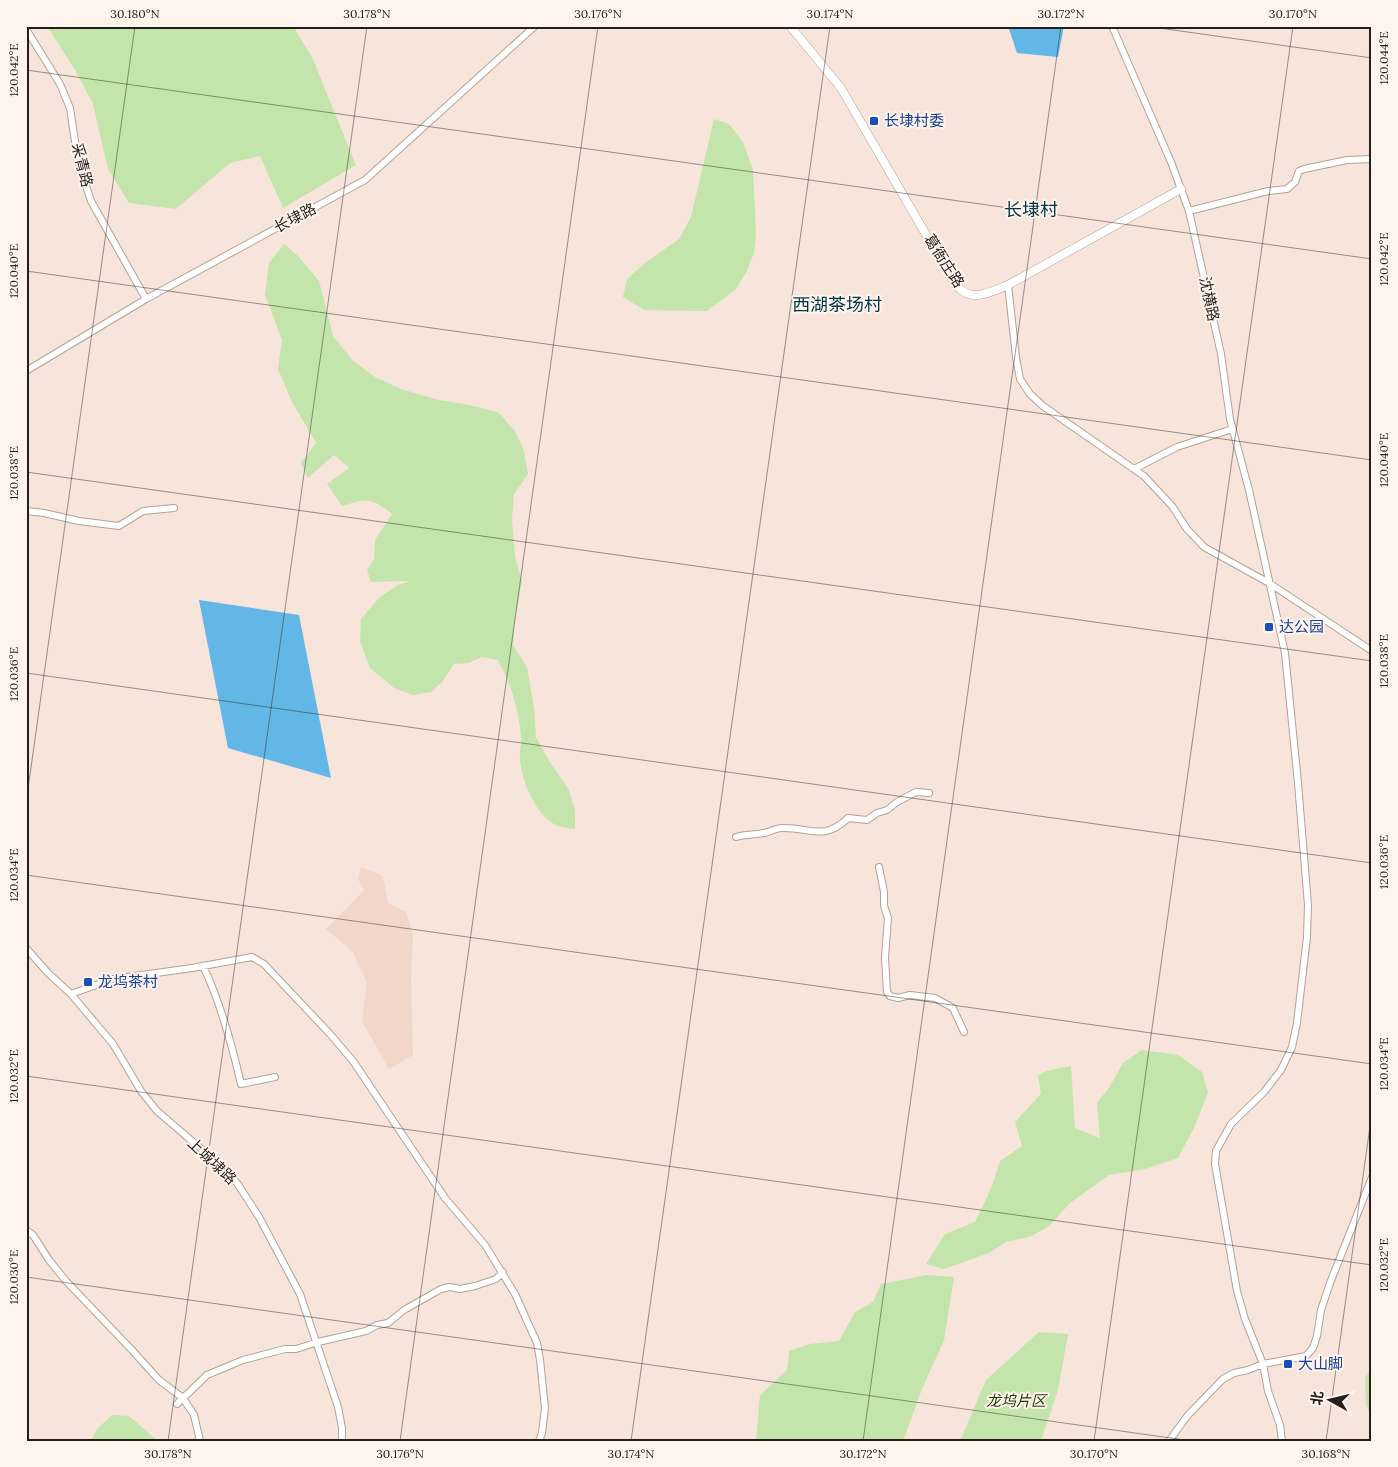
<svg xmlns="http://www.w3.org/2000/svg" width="1398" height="1467" viewBox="0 0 1398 1467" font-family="Lora,'Noto Sans SC',serif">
	<rect width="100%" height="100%" fill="#f7e4da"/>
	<path fill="#f1d7c9" d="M361,867l22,9 5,27 18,9 7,24 -2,42 2,77 -24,14 -27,-48 5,-38 -14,-31 -27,-23 38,-39 -6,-11z"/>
	<path fill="#c3e5ac" d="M47,26h246l19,31 44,108 -73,43 -23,-52 -30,7 -54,46 -47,-6 -21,-34 -15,-65 -18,-34z
		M714,119l15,5 14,18 10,28 3,64 -2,19 -8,20 -10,16 -29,22 -63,-1 -21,-13 4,-18 18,-16 34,-24 12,-22z
		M284,244l15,13 20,24 14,55 19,24 23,17 26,12 38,11 31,5 28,7 17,19 9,20 4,23 -14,20 -2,25 3,38 7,24 -7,37 -2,27 14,22 7,41 2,29 13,24 19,27 7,22v19c-6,-1 -14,-1 -19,-4 -20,-9 -34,-44 -36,-65 -1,-7 2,-15 1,-23 -2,-27 -10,-53 -23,-77l-16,-3 -14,6 -14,1 -12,18 -11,10 -18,3 -19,-7 -24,-20 -10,-26 1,-23 19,-22 16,-11 14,-5 -39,1 -4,-12 7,-10 1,-20 17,-26c-21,-17 -25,-15 -50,-8l-15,-22 22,-16 -15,-13 -26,23 -7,-15 15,-20 -24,-41 -14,-33 4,-29 -17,-45 4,-32z
		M1142,1050l36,5 24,17 6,20 -14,36 -16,30 -33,11 -36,6 -39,28 -22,24 -19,10 -23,5 -17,11 -45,16 -18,-5 19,-30 30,-12 16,-33 9,-28 22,-15 -7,-24 26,-28 -3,-18 8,-5 25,-5 4,62 25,10 -3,-35 12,-15 14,-25z
		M927,1275l27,2 -10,63 -22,49 -19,52h-147l4,-46 27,-25 2,-19 21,-7 29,-3 16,-29 18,-10 8,-18z
		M1039,1332l29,2 -10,56 -17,51h-81l26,-61z
		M1372,1368v50l-6,-13 -1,-27z
		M112,1415l17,1 29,25h-67l6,-12z"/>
	<path fill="#63b7e6" d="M1008,26h56l-6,31 -41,-4z
		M199,600l100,15 32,163 -103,-30z"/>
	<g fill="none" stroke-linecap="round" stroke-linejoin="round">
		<defs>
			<path id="minor" d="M1112,26l59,136 18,49 32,143 9,65 19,71 36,163 13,130 10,122 -1,32 -10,86 -5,24 -11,23 -17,22 -33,32 -15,27 -1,13 22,127 8,28 18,45 5,27 12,34 2,16
				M26,29l34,55 10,24 8,54 13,39 55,98
				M1189,211l79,-20 19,-2 8,-7 4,-11 5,-2 43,-9 25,-1
				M1008,285l8,72 4,22 10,15 13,12 101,70 28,30 15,23 17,18 65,36 103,68
				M26,371l120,-72 219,-119 170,-154
				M1134,469l43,-22 55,-18
				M26,511l18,2 35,8 40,5 24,-15 31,-3
				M736,837c10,-3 18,-2 28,-4 6,-1 12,-5 18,-5 29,-1 41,14 66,-10l19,2 10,-7 10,-3 10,-8 19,-10 13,1
				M879,867l5,25v14l4,12 -3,39 2,35 3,4 8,2 12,-3 25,3 18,10 11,24
				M26,948l22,25 23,21 42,50 28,47 16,20 63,54 17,18 22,34 41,77 38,113 4,21v13
				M203,966c18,37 29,79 38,118l34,-7
				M71,994l42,-15 79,-11 60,-11 12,7 66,70 23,27 92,137 40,47 30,49 22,49 3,17 5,48 -3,25 -3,8
				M26,1230l7,5 16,25 17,21 65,68 28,31 24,18 11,17 6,26
				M177,1404l30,-29 36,-15 42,-11h11l22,-7 48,-11 11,-6 11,-2 16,-13 37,-21 9,-2 10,2 15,-3 21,-7 7,-7
				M1169,1441l19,-26 35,-36 11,-6 14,-3 15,-6 43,-8 7,-8 4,-12 4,-26 9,-27 42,-106"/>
			<path id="tertiary" d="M790,26l51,62 105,181c4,6 8,15 14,20 14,13 33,2 48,-4l173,-96"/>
		</defs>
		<use href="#minor" stroke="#b3a298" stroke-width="8"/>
		<use href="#tertiary" stroke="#b3a298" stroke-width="9"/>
		<use href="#minor" stroke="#fff" stroke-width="6"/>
		<use href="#tertiary" stroke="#fff" stroke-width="8"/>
	</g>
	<path fill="none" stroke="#251e1b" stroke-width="1" stroke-opacity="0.45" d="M1145,26l227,32M26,70l1346,189M26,271l1346,189M26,472l1346,189M26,673l1346,190M26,803l109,-777M26,875l1346,189M26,1076l1346,189M26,1277l1166,164M168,1441l199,-1415M400,1441l198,-1415M631,1441l199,-1415M863,1441l198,-1415M1094,1441l199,-1415M1326,1441l46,-329"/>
	<g fill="#1a4fb4" stroke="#fff3ed" stroke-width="2">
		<rect x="869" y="116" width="10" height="10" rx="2.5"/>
		<rect x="1264" y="622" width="10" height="10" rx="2.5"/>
		<rect x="83" y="977" width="10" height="10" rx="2.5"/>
		<rect x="1283" y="1359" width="10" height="10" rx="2.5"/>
	</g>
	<g text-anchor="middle" stroke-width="4" stroke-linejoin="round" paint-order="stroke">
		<g font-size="15" fill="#164399" stroke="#fff3ed" text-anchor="start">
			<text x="884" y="126">长埭村委</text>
			<text x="1279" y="632">达公园</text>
			<text x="98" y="987">龙坞茶村</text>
			<text x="1298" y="1369">大山脚</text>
		</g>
		<g font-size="15" fill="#251e1b" stroke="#fff3ed">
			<text transform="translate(82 165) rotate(76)" y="5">采青路</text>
			<text transform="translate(295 218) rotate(-28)" y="5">长埭路</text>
			<text transform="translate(944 261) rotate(57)" y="5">葛衙庄路</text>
			<text transform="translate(1209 299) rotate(78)" y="5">沈横路</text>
			<text transform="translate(212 1161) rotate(43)" y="5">上城埭路</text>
		</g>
		<g font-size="15" font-style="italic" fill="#1e3804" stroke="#fff3ed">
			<text x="1016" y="1406">龙坞片区</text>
		</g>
		<g font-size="18" fill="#013749" stroke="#fff3ed">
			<text x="1031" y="216">长埭村</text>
			<text x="837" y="311">西湖茶场村</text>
		</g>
	</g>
	<rect width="1398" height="1467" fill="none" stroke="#fff3ed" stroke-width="55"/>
	<g transform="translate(1330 1400) rotate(278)" stroke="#fff3ed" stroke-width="4" paint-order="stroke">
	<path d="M0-4L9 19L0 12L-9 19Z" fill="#251e1b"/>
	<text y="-8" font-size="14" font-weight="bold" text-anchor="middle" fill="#251e1b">北</text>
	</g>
	<rect x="28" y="28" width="1342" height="1412" fill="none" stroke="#251e1b" stroke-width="2"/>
	<g font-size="12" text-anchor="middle" fill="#251e1b">
		<text x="135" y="18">30.180°N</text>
		<text x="367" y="18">30.178°N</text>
		<text x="598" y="18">30.176°N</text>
		<text x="830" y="18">30.174°N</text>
		<text x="1061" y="18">30.172°N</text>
		<text x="1293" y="18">30.170°N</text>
		<text transform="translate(1384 58) rotate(-90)" y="4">120.044°E</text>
		<text transform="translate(14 70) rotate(-90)" y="4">120.042°E</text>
		<text transform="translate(1384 259) rotate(-90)" y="4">120.042°E</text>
		<text transform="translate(14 271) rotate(-90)" y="4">120.040°E</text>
		<text transform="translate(1384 460) rotate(-90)" y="4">120.040°E</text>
		<text transform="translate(14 473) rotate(-90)" y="4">120.038°E</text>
		<text transform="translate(1384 661) rotate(-90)" y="4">120.038°E</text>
		<text transform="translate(14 674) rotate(-90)" y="4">120.036°E</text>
		<text transform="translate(1384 862) rotate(-90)" y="4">120.036°E</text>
		<text transform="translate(14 875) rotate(-90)" y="4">120.034°E</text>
		<text transform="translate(1384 1064) rotate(-90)" y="4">120.034°E</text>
		<text transform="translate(14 1076) rotate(-90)" y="4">120.032°E</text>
		<text transform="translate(1384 1265) rotate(-90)" y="4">120.032°E</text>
		<text transform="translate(14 1277) rotate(-90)" y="4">120.030°E</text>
		<text x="168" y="1458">30.178°N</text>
		<text x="400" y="1458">30.176°N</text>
		<text x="631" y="1458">30.174°N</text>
		<text x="863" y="1458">30.172°N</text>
		<text x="1094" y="1458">30.170°N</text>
		<text x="1326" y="1458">30.168°N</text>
	</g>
</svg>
